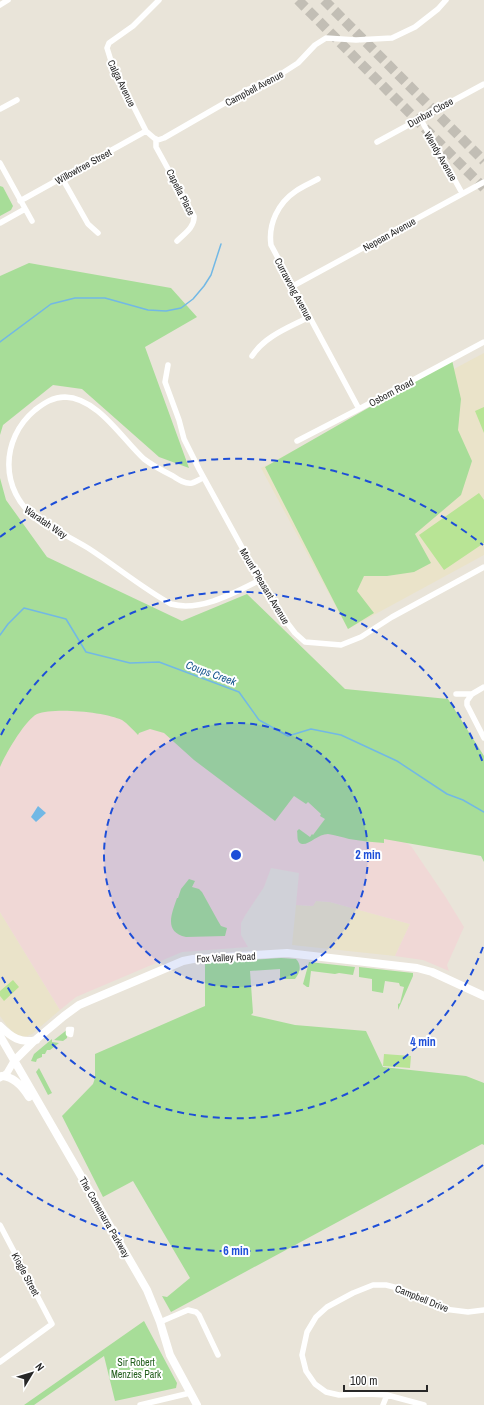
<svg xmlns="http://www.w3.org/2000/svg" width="484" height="1405" viewBox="0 0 484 1405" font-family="'Archivo Narrow',sans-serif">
	<rect width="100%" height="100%" fill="#e9e4d9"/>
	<path fill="#eae3c9" d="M484,353v202l-136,74 -87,-161 96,-51 95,-47z
		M316,901l14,1 80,22 -15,32 -103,-11 4,-40 16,1z
		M0,912l60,98 -28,24 -7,3 -10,-3 -8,-8 -7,-10z"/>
	<path fill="#f0d8d6" d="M78,686l213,103 76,27 44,30 34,50 19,31 -17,38 2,6 -26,-11 -28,-4 15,-32 -80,-22 -14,-1 -3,5 -17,-1 3,-32 -28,-5 -7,19 -18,27 -5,9v12l7,12 -66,5 -106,45 -16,13 -60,-98v-192z"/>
	<path fill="#a7dd98" d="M0,186l3,1 10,19 -2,4 -11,6z
		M29,263l142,25 26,29 -52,30 44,121 -30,-11 -77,-68 -29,-4 -50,40 -3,10v-159z
		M452,360l9,39 -3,31 14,31 -11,34 -46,39 16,29 -17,9 -27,4h-23l-7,15 17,22 -26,16 -83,-162z
		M0,478l6,22 41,57 135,64 65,-27 98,95 103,10 36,57v106l-3,-6 -97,-17v4c-12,-1 -23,-2 -35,-4 -7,-2 -14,-4 -21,-5 -10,0 -19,11 -26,10 -6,-1 -4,-9 -5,-13l2,-2 11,8 2,-3 1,1 12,-16 -5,-3 1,-2 -13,-12 -2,2 -12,-8 -19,25 -81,-61 -30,-27 -14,-4 -11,4 -1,2c-5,-5 -10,-11 -16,-15 -16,-8 -68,-13 -85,-6 -12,6 -32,41 -37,53z
		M189,879l6,2 -3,6 7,2 3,3 16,29 3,5 6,2 -2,8 -39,1c-23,-5 -14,-24 -9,-39h1l3,-9z
		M281,958l15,1c6,6 4,14 -1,20h-15v-10l-30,2 3,42 -2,2 44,10 71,6 17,36 83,9 18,7v62l-2,-1 -311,168 -9,-16 5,1 23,-19 -57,-97 -30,16 -41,-81 31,-32 2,-6v-24l110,-48v-43z
		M309,962l46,5 -2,8 -14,-2 -4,1 -24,-3 -2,16h-2l-4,-3z
		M359,967l54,6v3l-15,34v-6l2,-1 4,-16 -4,-1 -1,-3 -14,-2 -2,12 -11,-2v-12l-13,-2z
		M68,1029l-1,9 -4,3 -9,-1z
		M52,1039v3l7,1 -9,7h-3l-2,4h-3v3l-5,2 -1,3 -5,-1 3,-7z
		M39,1068l13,25 -4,2 -12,-23z
		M144,1321l33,62 -1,5 -61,13 -11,-45 -70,49h-10z"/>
	<path fill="#b8e495" d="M484,407v26l-9,-22z
		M479,493l5,7v43l-40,27 -25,-35z
		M13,980l6,7 -15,14 -4,-5v-5z
		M384,1054l27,2 -1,12 -27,-2z"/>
	<path fill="#72b8e5" d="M38,806l8,7 -10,9 -5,-5z"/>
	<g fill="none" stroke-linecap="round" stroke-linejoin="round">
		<path stroke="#72b8e5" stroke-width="1.5" d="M0,342l51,-38 24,-6h30l43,12 18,1 15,-3 12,-9 11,-13 7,-11 10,-31
			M0,635l8,-11 16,-16 42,11 20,33 44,11 29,-1 80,30 20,28 29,16 23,-7 30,6 56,26 50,33 16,6 21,12"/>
		<path stroke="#c2beb5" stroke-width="10" stroke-dasharray="10 5" stroke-linecap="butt" d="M298,0l186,188
			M324,0l160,161"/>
		<path stroke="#fff" stroke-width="4.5" d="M68,1029h4l-1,6 -3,-1z"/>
		<path stroke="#fff" stroke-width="5.5" d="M159,0l-26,26 -24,17 -2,5 5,16 34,67 8,7 4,2 6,-2 85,-49 21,-8 28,-18 17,-18 11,-7 30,2 36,-2 23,-11 23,-18 8,-9
			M0,5l8,-5
			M0,109l17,-9
			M420,118l42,75
			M156,139v8l38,69c1,11 -10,18 -17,25
			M377,142l107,-58
			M0,163l32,58
			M62,178l26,46 10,9
			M318,179c-7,4 -15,7 -22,12 -18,12 -28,33 -25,54l88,164
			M20,201l126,-70
			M0,223l25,-14
			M293,286l191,-104
			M252,356c13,-20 36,-28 57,-39
			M168,365l-3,17 14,38 5,19 15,30 63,115 20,32 13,17 10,9 36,3 20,-8 31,-20 92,-50
			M297,441l62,-32 125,-67
			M203,478c-3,1 -7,4 -11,5 -7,1 -13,-3 -19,-7 -10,-5 -20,-10 -29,-17 -22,-20 -46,-61 -79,-62 -12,0 -21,6 -30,13 -35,29 -35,81 1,108 17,11 35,20 52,30 28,18 54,40 83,56 29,8 63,-11 89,-24
			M456,694h16l12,-7
			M472,694l-5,7v4l17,33
			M0,1225l52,99 -52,38
			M160,1322l28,-12 8,2 3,3 19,40
			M140,1405l50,-12
			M383,1405l4,-10
			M424,1405l-37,-10 -19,-1 -29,1 -13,-3 -11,-8 -9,-13 -4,-16 5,-23 9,-15 11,-10 26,-14 20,-8h13l12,3 46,21 24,3 16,-2"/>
		<path stroke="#fff" stroke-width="7" d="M0,1078l7,-5 7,-12"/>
		<path stroke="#fff" stroke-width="8" d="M0,1026c11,11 21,18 36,14
			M0,1036l147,254 13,32 10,33 27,50
			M14,1061l19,-19 31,-26 15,-11 104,-44 10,-2 94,-6 130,15 15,4 52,24
			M2,1076c13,1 21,11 27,21"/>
	</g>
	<circle cx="236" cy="855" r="132" fill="#1d4ed8" fill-opacity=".12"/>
	<g fill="none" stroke="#1d4ed8" stroke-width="2" stroke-dasharray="7 5">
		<circle cx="236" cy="855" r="132"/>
		<path d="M483 947A264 264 0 0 1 1 975M1 735A264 264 0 0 1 483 763"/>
		<path d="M483 1165A396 396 0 0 1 0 1173M0 537A396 396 0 0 1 483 545"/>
	</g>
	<g text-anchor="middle" stroke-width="4" stroke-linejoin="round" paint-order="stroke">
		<g font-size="10" fill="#272727" stroke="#fff">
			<text transform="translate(122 83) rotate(64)" y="4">Calga Avenue</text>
			<text transform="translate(254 88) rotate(-28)" y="4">Campbell Avenue</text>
			<text transform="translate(430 112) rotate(-29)" y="4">Dunbar Close</text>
			<text transform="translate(441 156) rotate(60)" y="4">Wendy Avenue</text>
			<text transform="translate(83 166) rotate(-29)" y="4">Willowtree Street</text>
			<text transform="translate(181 192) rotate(63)" y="4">Capella Place</text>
			<text transform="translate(389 234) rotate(-29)" y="4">Nepean Avenue</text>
			<text transform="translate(294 289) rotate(62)" y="4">Currawong Avenue</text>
			<text transform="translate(391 392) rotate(-28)" y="4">Osborn Road</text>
			<text transform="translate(46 522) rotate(34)" y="4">Waratah Way</text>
			<text transform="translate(265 586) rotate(59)" y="4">Mount Pleasant Avenue</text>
			<text transform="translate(226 957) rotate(-3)" y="4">Fox Valley Road</text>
			<text transform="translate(105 1217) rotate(60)" y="4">The Comenarra Parkway</text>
			<text transform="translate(26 1274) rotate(62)" y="4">Kiogle Street</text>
			<text transform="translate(422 1298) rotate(22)" y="4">Campbell Drive</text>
		</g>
		<g font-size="10" fill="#235e1d" stroke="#fff">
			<text x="136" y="1366">Sir Robert<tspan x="136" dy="12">Menzies Park</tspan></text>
		</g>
		<g font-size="11" font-style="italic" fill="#15558d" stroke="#fff">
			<text transform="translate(211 673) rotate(20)" y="4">Coups Creek</text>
		</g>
	</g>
	<circle cx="236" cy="855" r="6" fill="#1d4ed8" stroke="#fff" stroke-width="2"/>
	<g font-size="12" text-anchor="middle" font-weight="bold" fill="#1d4ed8" stroke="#fff" stroke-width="4" stroke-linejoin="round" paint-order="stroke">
		<text x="368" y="859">2 min</text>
		<text x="423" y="1046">4 min</text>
		<text x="236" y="1255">6 min</text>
	</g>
	<g transform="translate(32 1373) rotate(52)" stroke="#ffffff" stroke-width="3" paint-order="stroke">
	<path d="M0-3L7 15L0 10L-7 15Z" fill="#272727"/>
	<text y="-6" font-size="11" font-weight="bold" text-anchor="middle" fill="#272727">N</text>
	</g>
	<path d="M344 1385v6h83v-6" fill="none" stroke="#272727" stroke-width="2"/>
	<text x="350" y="1385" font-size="12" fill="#272727" stroke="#ffffff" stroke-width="3" paint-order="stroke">100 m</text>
</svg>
